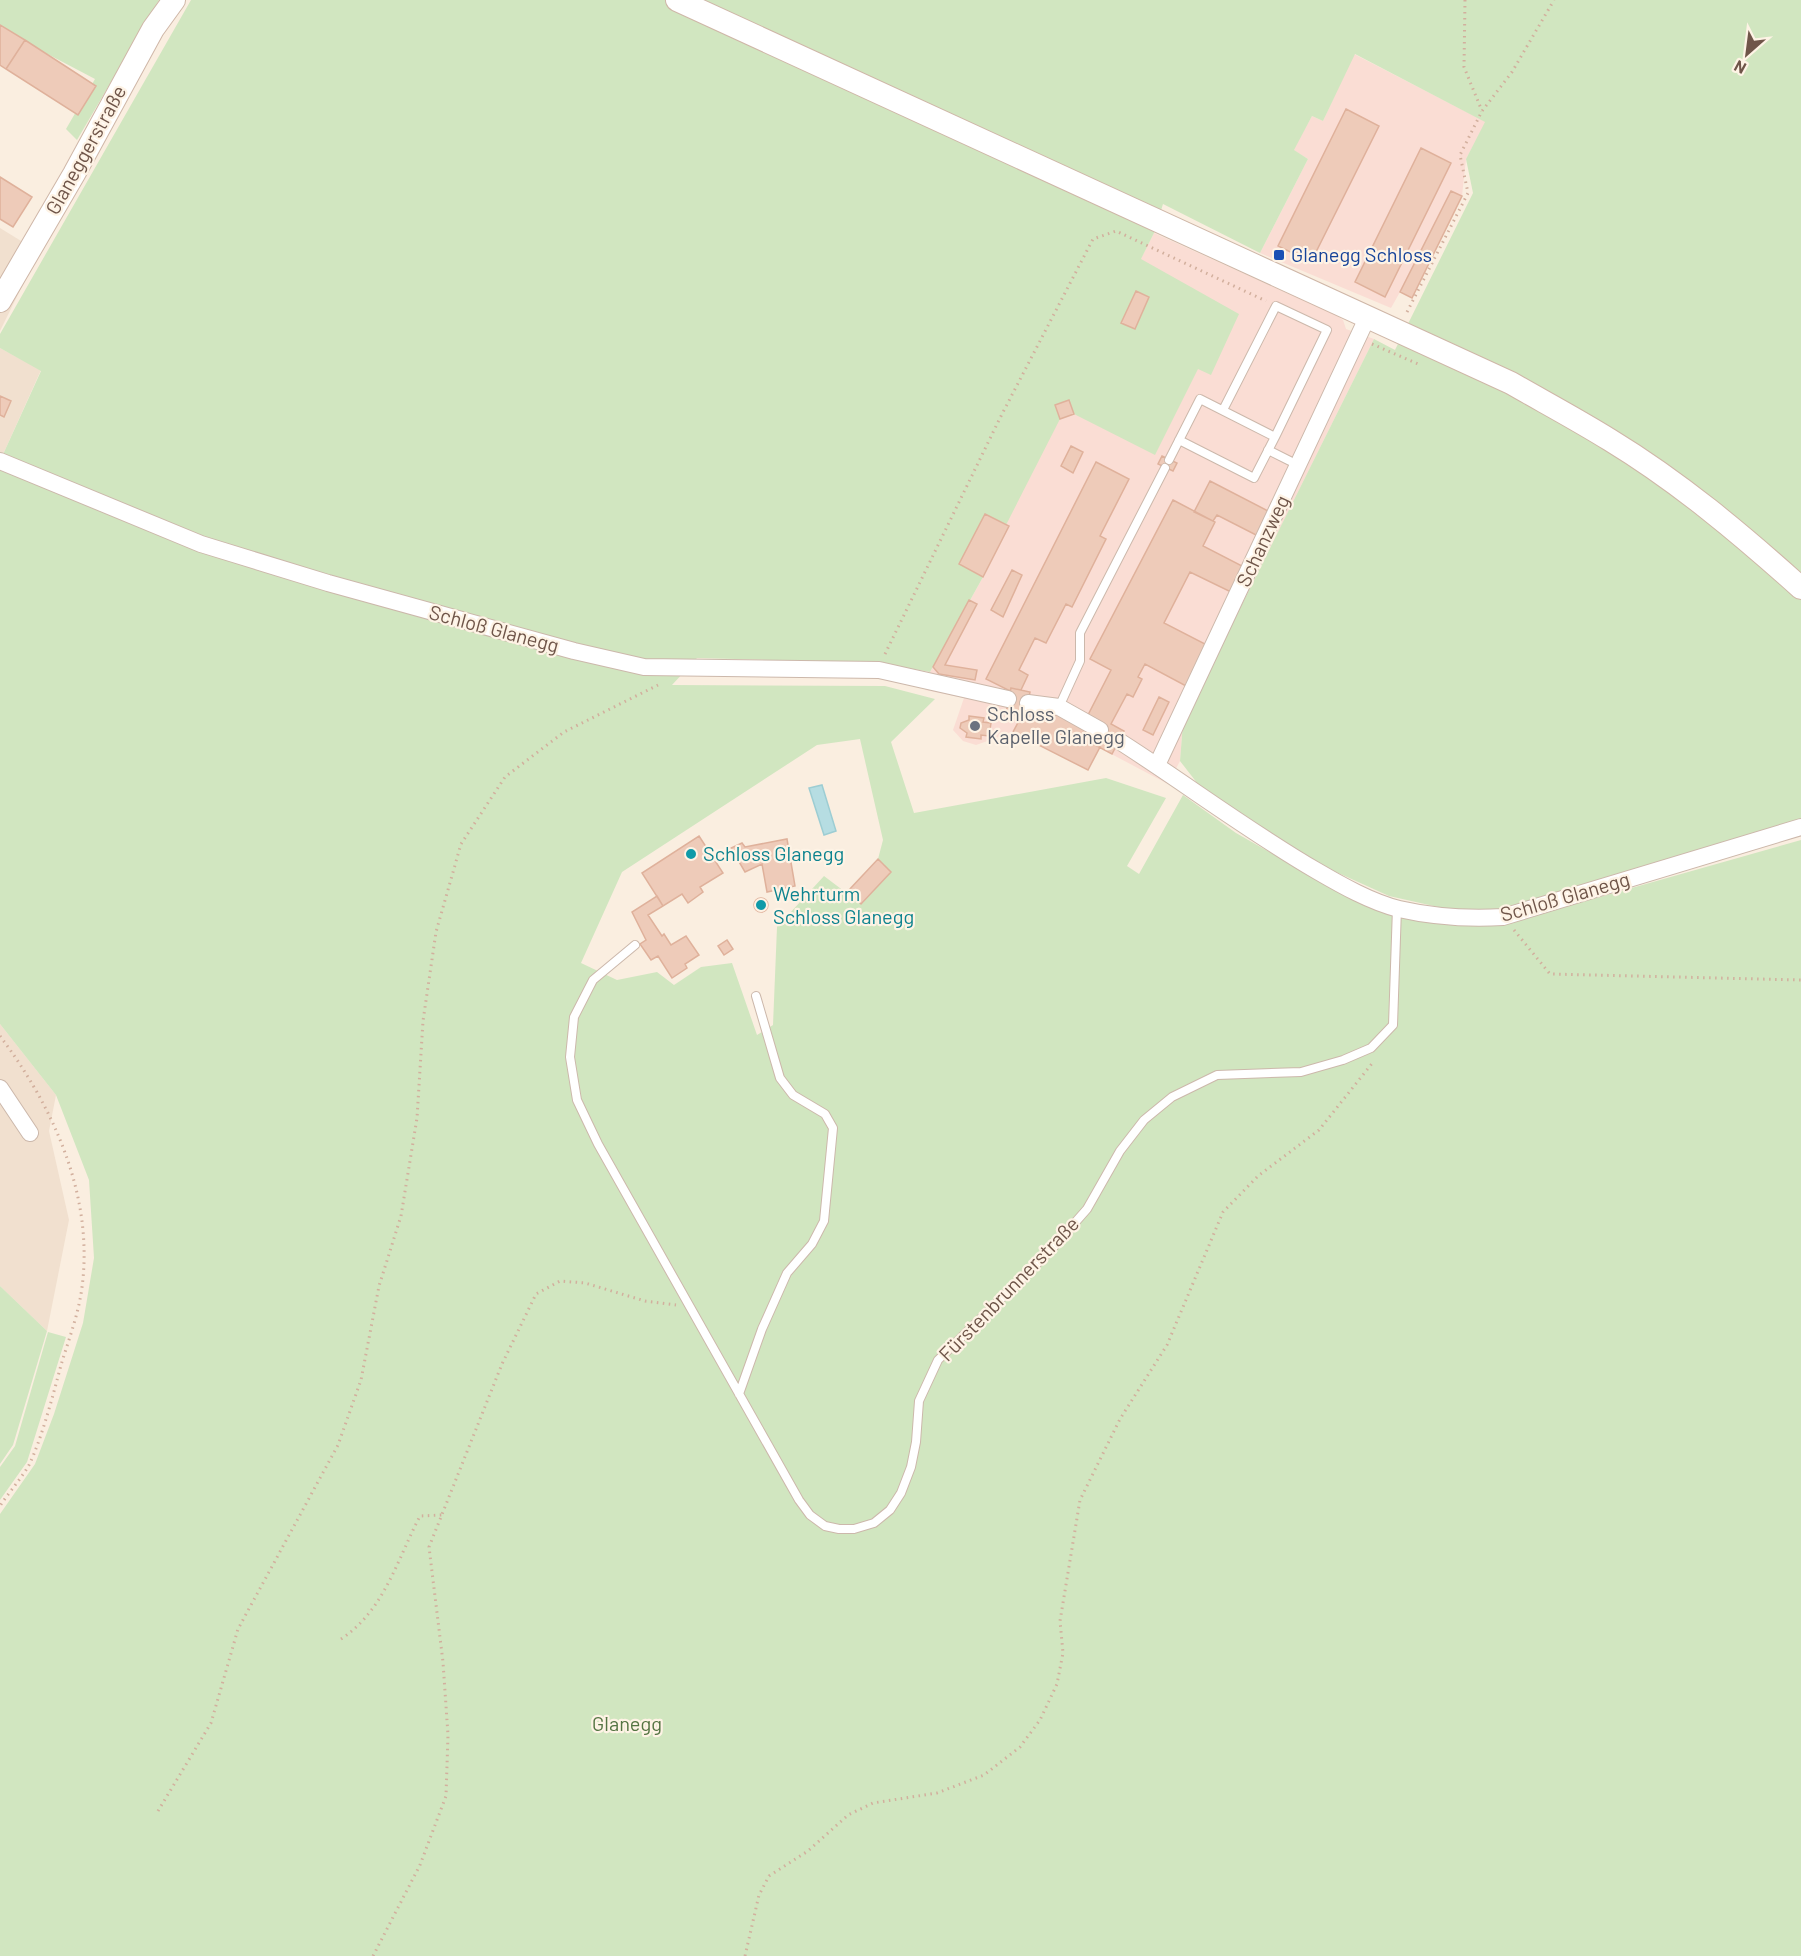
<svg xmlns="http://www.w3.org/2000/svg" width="1801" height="1956" viewBox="0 0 1801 1956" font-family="Barlow,sans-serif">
	<rect width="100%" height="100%" fill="#faeee0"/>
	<path fill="#f1e0cf" d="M0,228l39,24 -39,79z
		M0,348l41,22 -41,91z
		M0,1024l56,71 -7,36 20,89 -22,111 -47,-45z"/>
	<path fill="#faddd4" d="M1354,54l132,68 -20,37 -4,37 -50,102 -12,-6 -9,16 -131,-55 48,-94 -15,-9 19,-34 11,5z
		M1154,233l182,82 7,5 3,9 28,10 -191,384 -3,38 -12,23 -68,-36 -12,22 -75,-38 -37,13 -13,-4 -10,-11 11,-32 -39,-8 5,-18 53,-95 -24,-13 26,-50 70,-109 14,-5z"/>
	<path fill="#d1e6c0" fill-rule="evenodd" d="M0,0h159l-82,140 -11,-11 29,-50 -95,-50z
		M191,0h1610v823l-295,86 -50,2 -67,-15 -64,-29 -117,-70 -28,-36 3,-38 191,-384 21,11 78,-157 -7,-34 19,-37 -130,-68 -32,67 -11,-5 -18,34 14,9 -48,94 -97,-49 -9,29 -13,26 98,55 -28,61 -13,-6 -43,86 -81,-41 -5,-13 -14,4 5,14 -54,106 -47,39 24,13 -53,95 -49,-9 -184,-5 -25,27 213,1 50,13 -44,43 23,71 192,-35 60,20 -39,68 12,8 44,-79 53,38 88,50 78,33 103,8 296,-84v1116h-1801v-442l35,-50 19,-50 29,-91 11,-65 -5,-78 -33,-85 -56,-71v-563l41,-90 -41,-23v-14zM860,739l23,101 -5,19 13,13 -30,32 -37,-28 -47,51 -4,98 -16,10 -25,-72 -31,4 -27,18 -17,-13 -40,8 -36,-17 41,-91 195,-127z
		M0,1286l47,45 -34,114 -13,19z
		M48,1332l18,5 -39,125 -27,38v-33l15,-21z"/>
	<path fill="#b6dde2" stroke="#9dcdd3" stroke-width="1.5" d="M822,785l14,46 -12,4 -15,-47z"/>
	<path fill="#eecbb9" stroke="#dfb19b" stroke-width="1.5" d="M0,25l25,15 -19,29 -6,-4z
		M25,40l71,46 -18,29 -72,-46z
		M1346,109l33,17 -68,136 -33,-16z
		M1421,148l30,15 -66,134 -30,-15z
		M0,177l32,20 -19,30 -13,-8z
		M1451,191l11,5 -50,102 -12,-6z
		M1136,291l13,6 -14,32 -14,-6z
		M0,396l11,5 -7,16 -4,-2z
		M1069,400l5,14 -14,5 -5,-14z
		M1071,446l12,6 -10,21 -12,-7z
		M1162,456l15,7 -4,8 -15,-7z
		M1096,462l33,17 -29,57 6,3 -34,68 -6,-3 -20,39 -11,-5 -16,32 9,5 -7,15 -10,-2 -1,3 -24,-12z
		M1210,481l60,31 -12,24 -41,-21 -4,6 -19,-9z
		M1173,500l42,22 -12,24 41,21 -13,25 -41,-20 -26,51 43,22 -21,41 -41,-22 -7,13 4,2 -9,18 -6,-3 -16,30 13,7 -12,23 -19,-10 10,-21 -15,-8 23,-45 -21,-11z
		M985,514l24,12 -26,51 -24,-13z
		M1012,570l10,5 -19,42 -12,-7z
		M969,600l8,4 -32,61 32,5 -2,10 -36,-6 -6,-7z
		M1011,688l19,4 -5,25 -19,-4z
		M1159,697l10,5 -16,33 -10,-5z
		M1053,711l45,23 -5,10 7,3 -12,23 -75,-38 9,-17 3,2 2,-5 19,10z
		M969,716l15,2 -1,4 8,1 -2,13 -8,-1v4l-15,-2 1,-4 -7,-5 1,-5 8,-3z
		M699,836l24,37 -23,14 3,5 -15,11 -6,-9 -19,12 -21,-33z
		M787,839l8,47 -28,6 -5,-28 -17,8 -14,-24 11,-5 3,4z
		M878,859l13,13 -30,32 -13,-13z
		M657,896l6,10 -15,9 14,21 2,-2 7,11 15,-9 13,19 -14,9 2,4 -15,10 -14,-22 -7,4 -11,-16 6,-4 -14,-28z
		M754 905a7 7 0 1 1 14 0a7 7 0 1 1-14 0Z
		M727,940l6,9 -9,6 -6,-9z"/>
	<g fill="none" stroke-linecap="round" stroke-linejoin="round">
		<defs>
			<path id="lane" d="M1223,410l53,-104 51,24 -52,107
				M1268,450l22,11
				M1169,460l31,-61 75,38 -21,41 -75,-38
				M1059,707l21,-46v-28l85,-165
				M635,945l-42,35 -19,37 -4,40 7,43 21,44 201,356 11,15 15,11 14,3h15l20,-6 16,-13 11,-17 10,-26 5,-25 3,-41 19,-41 112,-109 37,-42 33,-58 24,-31 28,-23 45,-22 84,-3 42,-12 28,-12 22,-23 4,-117
				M739,1394l23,-65 25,-56 25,-29 12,-23 9,-93 -8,-14 -32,-19 -13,-17 -24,-82"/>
			<path id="street" d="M0,461l201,83 127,39 246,68 70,16 235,3 129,29
				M1028,703l31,4 41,23
				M1119,741c66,42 129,90 198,130 24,14 54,31 82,38 35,8 69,10 104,8l298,-90
				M1157,765l211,-449
				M0,1088l30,45"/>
			<path id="secondary" d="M677,0l834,383c33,19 67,37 99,57 69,42 131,94 191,148
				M0,301l74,-127 79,-145 21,-29"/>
		</defs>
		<use href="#lane" stroke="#ccb8ab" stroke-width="10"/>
		<use href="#street" stroke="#ccb8ab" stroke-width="18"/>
		<use href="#secondary" stroke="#cfb7a8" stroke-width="24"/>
		<path stroke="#d2af9d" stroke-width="3" stroke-dasharray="1.5 4.5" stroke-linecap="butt" d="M1465,0l-1,67 18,44
			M1407,312l61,-119 -8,-38 22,-44 30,-39 42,-72
			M1372,344l46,20
			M885,654l115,-236 93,-179 23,-8 150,70
			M1514,930l36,44 251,6
			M0,1036c55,73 96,165 81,258 -4,24 -13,48 -20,71 -7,27 -20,76 -32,100 -8,14 -20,27 -29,41
			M341,1639c43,-28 56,-79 79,-123l22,-1
			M158,1811l53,-88 27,-94 100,-184 23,-65 18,-94 22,-70 16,-98 6,-97 13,-89 25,-88 44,-67 59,-45 94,-47
			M373,1956l47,-91 26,-69 2,-61 -5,-73 -14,-115 73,-183 34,-70 24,-13 25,2 60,18 31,4
			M745,1956l14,-61 10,-19 39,-25 40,-36 25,-12 64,-10 47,-18 36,-28 20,-27 17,-36 6,-31 -3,-32 20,-121 40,-81 47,-74 56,-133 35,-36 61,-46 55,-69"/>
		<use href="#lane" stroke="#fff" stroke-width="8"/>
		<use href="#street" stroke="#fff" stroke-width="16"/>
		<use href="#secondary" stroke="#fff" stroke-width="22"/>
	</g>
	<rect fill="#1a4fb4" stroke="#fef3e5" stroke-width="2" x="1273" y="249" width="12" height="12" rx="3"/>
	<circle fill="#6b7280" stroke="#fef3e5" stroke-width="2" cx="975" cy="726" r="6"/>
	<g fill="#0f9aa8" stroke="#fef3e5" stroke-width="2">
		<circle cx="691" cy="854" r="6"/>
		<circle cx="761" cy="905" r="6"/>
	</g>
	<g text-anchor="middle" stroke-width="4.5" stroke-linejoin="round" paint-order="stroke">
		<g font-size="20" fill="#6f5549" stroke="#fef3e5">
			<text transform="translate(86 150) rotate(-61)" y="7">Glaneggerstraße</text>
			<text transform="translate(1263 541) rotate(-65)" y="7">Schanzweg</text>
			<text transform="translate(494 629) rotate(15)" y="7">Schloß Glanegg</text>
			<text transform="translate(1565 897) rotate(-16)" y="7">Schloß Glanegg</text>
			<text transform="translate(1009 1289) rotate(-46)" y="7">Fürstenbrunnerstraße</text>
		</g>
		<g font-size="20" fill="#164399" stroke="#fef3e5" text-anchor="start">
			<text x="1291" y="262">Glanegg Schloss</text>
		</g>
		<g font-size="20" fill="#5b616d" stroke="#fef3e5" text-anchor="start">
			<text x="987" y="721">Schloss<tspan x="987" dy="23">Kapelle Glanegg</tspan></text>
		</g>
		<g font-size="20" fill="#0d838f" stroke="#fef3e5" text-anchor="start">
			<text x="703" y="861">Schloss Glanegg</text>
			<text x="773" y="901">Wehrturm<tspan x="773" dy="23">Schloss Glanegg</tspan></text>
		</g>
		<g font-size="20" fill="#547442" stroke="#fef3e5">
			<text x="627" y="1731">Glanegg</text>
		</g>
	</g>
	<g transform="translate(1747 54) rotate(208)" stroke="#fef3e5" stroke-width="4.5" paint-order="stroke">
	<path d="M0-4.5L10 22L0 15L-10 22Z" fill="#6f5549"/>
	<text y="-9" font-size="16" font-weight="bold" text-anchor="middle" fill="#6f5549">N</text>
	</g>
</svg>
